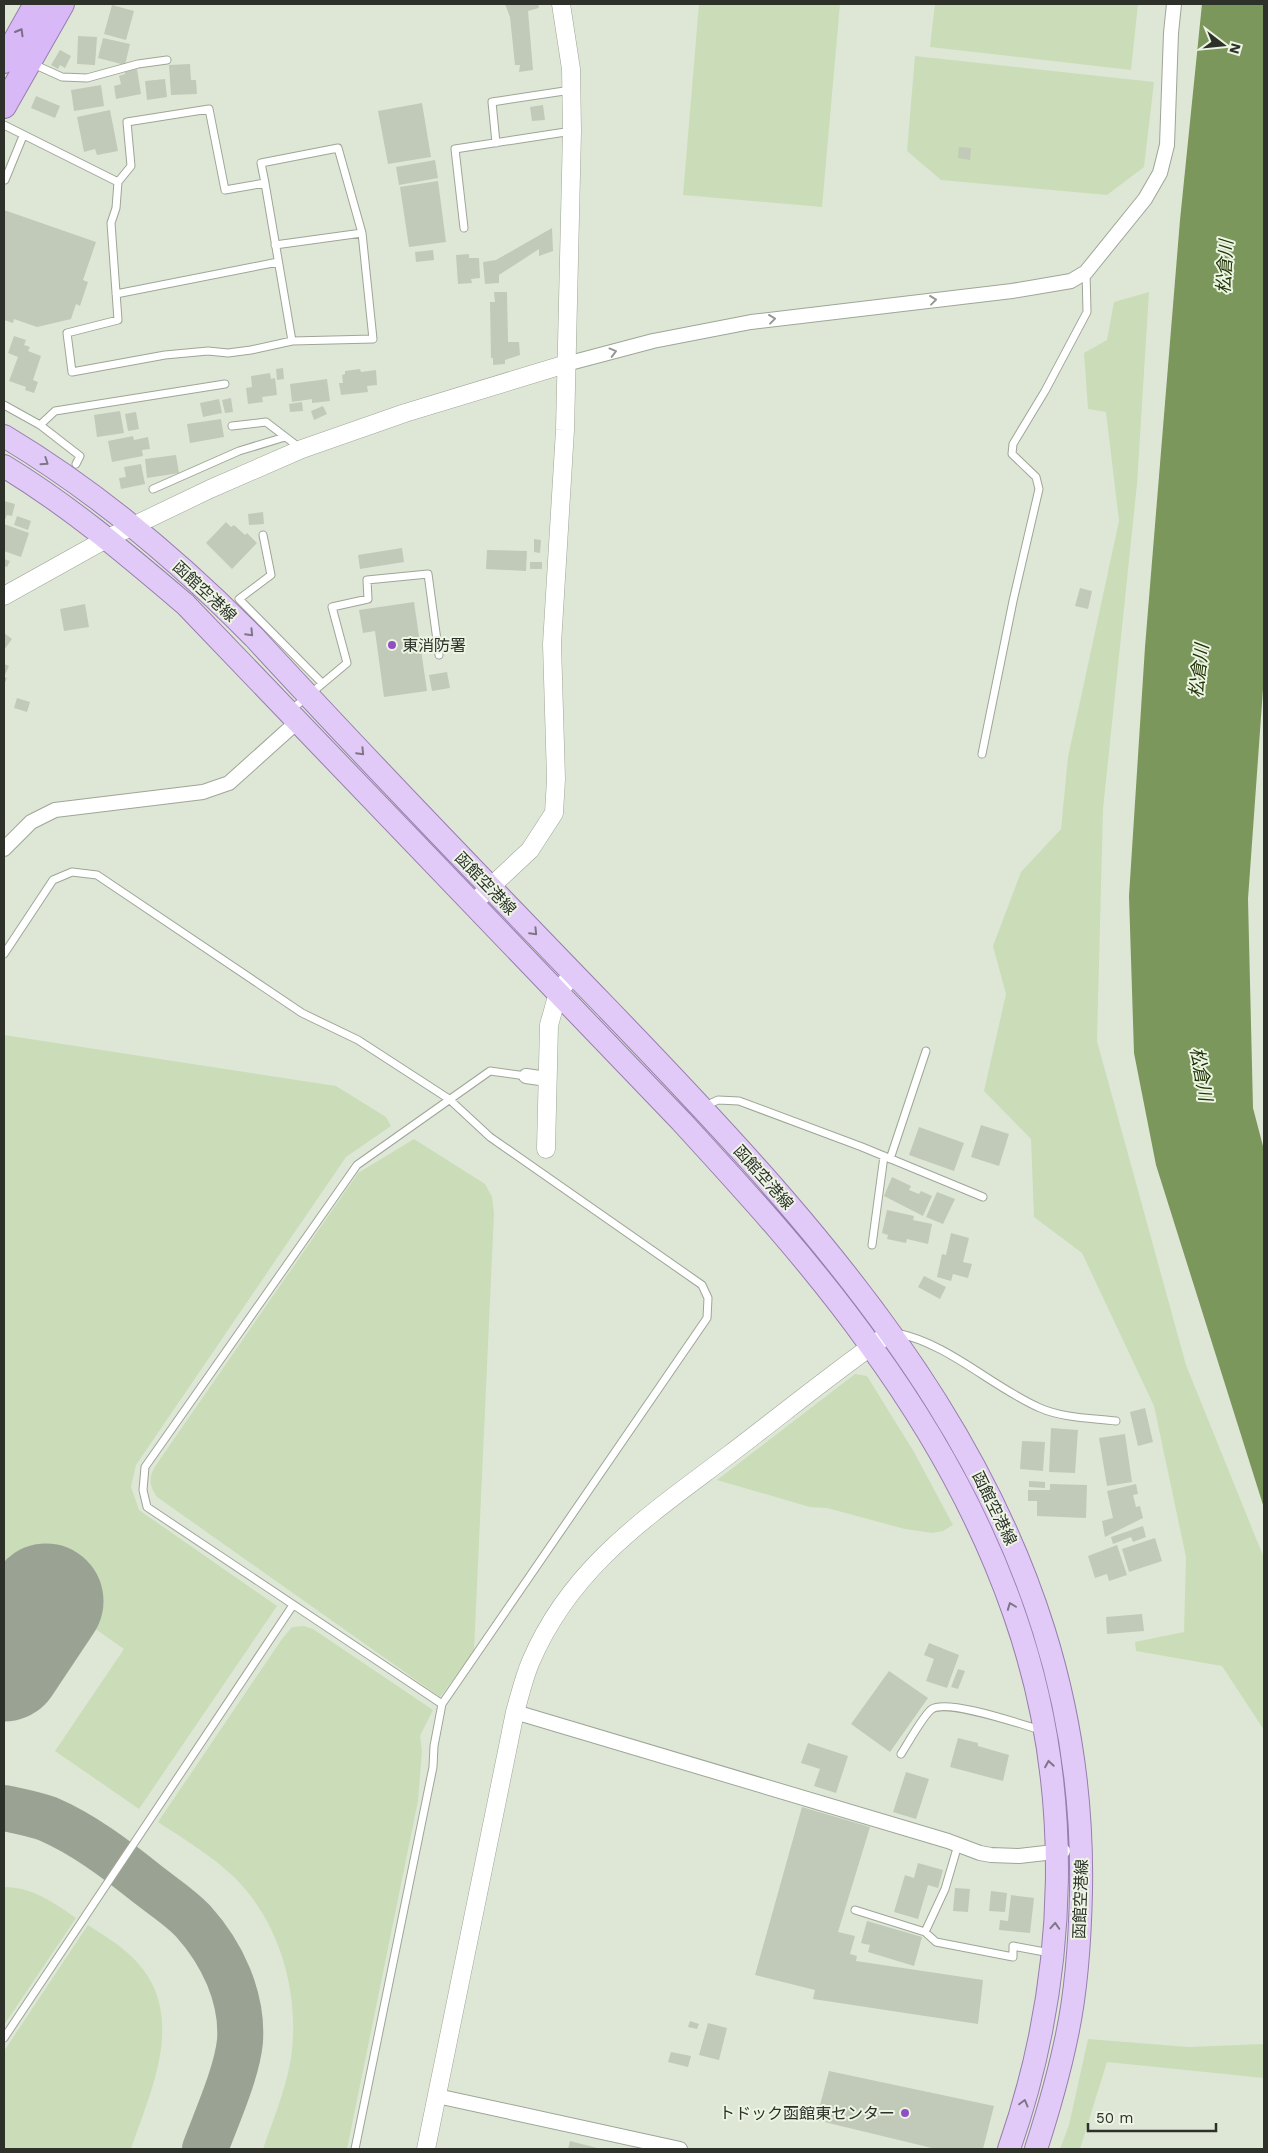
<svg xmlns="http://www.w3.org/2000/svg" width="1268" height="2153" viewBox="0 0 1268 2153" font-family="'Work Sans','Noto Sans JP',sans-serif">
	<rect width="100%" height="100%" fill="#dee7d6"/>
	<path fill="#caddb8" d="M699,4h141l-18,203 -139,-12z
		M935,4h203l-7,66 -201,-23z
		M915,56l239,26 -10,85 -37,28 -166,-15 -34,-29z
		M1149,292l-12,192 -34,325 -6,232 89,324 78,193v172l-42,-64 -86,-15 -1,-9 49,-10 2,-75 -32,-151 -72,-153 -48,-36 -3,-78 -47,-48 22,-97 -13,-48 28,-74 40,-43 7,-72 51,-236 -13,-109 -18,-3 -4,-56 23,-13 7,-38z
		M4,1035l332,51 50,31 5,9 -45,31 -210,308 -5,22 8,23 138,96 -138,203 -84,-58 69,-102 -120,-84z
		M414,1139l71,45 7,13 2,16 -20,438 -34,46 -283,-200c-8,-12 -9,-19 -1,-32l202,-292z
		M855,1374l12,2 47,76 39,73 -10,6 -10,2 -28,-4 -78,-21 -17,-1 -93,-27z
		M304,1626l9,3 120,81 -13,26 2,15 -4,50 -71,348h-84c10,-29 23,-60 28,-91 9,-63 -10,-134 -56,-180 -23,-22 -51,-39 -77,-56l124,-183 10,-12z
		M4,1887c28,0 49,15 72,31l-72,107z
		M88,1925c15,10 31,19 44,32 57,55 20,130 -1,192h-127v-98z
		M1088,2039l101,8 75,-3v34l-157,-16 -27,87h-20l9,-24z"/>
	<path fill="#7b975b" d="M1202,4h62v671l-16,224 5,209 11,42v358l-108,-343 -22,-112 -5,-157 16,-249 35,-427z"/>
	<g fill="none" stroke-linecap="round" stroke-linejoin="round">
		<path stroke="#9aa294" stroke-width="46" d="M4,1808c14,3 30,6 44,11 35,15 68,40 98,64 15,12 34,24 47,38 29,32 50,76 47,120 -3,32 -24,78 -35,108"/>
		<path stroke="#9aa294" stroke-width="115" d="M4,1664l42,-63"/>
	</g>
	<path fill="#c1c9b9" d="M505,4h33l1,4 -11,3 5,59 -14,2 1,-7h-5l-5,-48z
		M112,5l22,6 -8,29 -22,-6z
		M78,36l19,1 -2,28 -18,-1z
		M103,38l27,6 -5,21 -27,-7z
		M60,50l11,6 -6,12 -5,-3 -2,4 -7,-4z
		M190,64l1,16h5l1,14 -26,1 -2,-30z
		M137,69l4,25 -25,5 -2,-13 7,-2 -2,-8 6,-2v-2z
		M165,79l2,18 -20,3 -2,-19z
		M101,85l3,21 -30,5 -3,-21z
		M36,96l24,10 -5,12 -24,-10z
		M422,103l9,54 -43,7 -10,-53z
		M543,105l2,15 -13,1 -2,-14z
		M110,110l8,41 -21,4 -2,-6 -11,3 -7,-35z
		M959,147l12,1 -1,12 -12,-2z
		M435,160l3,18 -39,7 -3,-18z
		M438,181l8,61 -37,5 -9,-60z
		M4,210l92,32 -13,38 5,2 -8,24 -4,-2 -5,15 -34,8 -23,-8 -1,4 -9,-3z
		M552,228l1,23 -14,5v-7l-40,26v8l-14,1 -2,-22 13,-2z
		M433,250l1,10 -18,2 -1,-10z
		M469,254v4h10l1,20 -9,1 1,4 -14,1 -2,-29z
		M494,292h13l1,50h11l1,13 -15,5v4l-12,1v-7h-2l-1,-56h5z
		M14,336l12,4 -2,5 6,2 -2,4 13,5 -8,24 5,2 -4,11 -9,-3 1,-3 -17,-6 9,-24 -10,-4z
		M283,368l1,11 -7,1 -1,-11z
		M360,369l1,3 15,-2 1,15 -10,1 1,6 -27,3 -2,-12h4l-1,-8 3,-1v-3z
		M270,373l1,6 4,-1 2,17 -15,2 1,5 -15,2 -2,-16 6,-1 -1,-11z
		M327,379l3,22 -18,2v-4l-20,3 -2,-18z
		M231,398l2,14 -8,1 -3,-13z
		M219,399l3,14 -19,4 -3,-14z
		M302,402l1,9 -13,1 -1,-8z
		M323,406l4,8 -13,6 -3,-9z
		M120,411l4,22 -27,4 -3,-22z
		M136,412l3,17 -11,2 -3,-17z
		M221,419l3,18 -34,6 -3,-19z
		M133,436l1,4 14,-3 2,12 -8,1 1,6 -31,6 -4,-21z
		M176,455l3,18 -32,5 -2,-19z
		M141,464l4,20 -24,5 -2,-11 7,-1 -2,-10z
		M4,501l11,3 -3,12 -5,-1 -3,7z
		M263,512l1,12 -15,1 -1,-11z
		M17,516l14,5 -3,9 -14,-5z
		M226,522l5,5 3,-2 11,10 2,-2 10,10 -25,26 -26,-26z
		M4,524l25,9 -8,24 -17,-6z
		M534,539l7,1 -1,13 -6,-1z
		M402,548l2,14 -44,7 -2,-14z
		M487,550l40,1 -1,20 -40,-2z
		M4,559l6,2 -3,6 -3,-1z
		M530,562h12v7h-12z
		M1080,588l12,3 -4,18 -13,-3z
		M414,602l13,89 -43,6 -9,-66 -12,2 -4,-23z
		M85,604l4,23 -25,4 -4,-22z
		M4,633l8,6 -8,11z
		M4,664l5,2 -5,11 3,1 -3,7z
		M447,672l3,16 -18,3 -3,-16z
		M17,698l13,4 -3,10 -13,-4z
		M981,1125l28,9 -10,32 -28,-9z
		M919,1127l45,16 -10,28 -45,-16z
		M892,1177l19,9 -2,4 10,4 2,-3 11,5 -9,20 -39,-20z
		M937,1192l18,7 -12,25 -17,-7z
		M887,1210l27,6 -1,4 19,4 -4,20 -21,-5 -1,4 -19,-4 1,-4 -6,-2z
		M951,1233l18,5 -6,24 9,2 -4,14 -15,-4 -2,7 -14,-4 5,-23 4,1z
		M924,1276l22,11 -6,12 -22,-12z
		M1145,1408l8,34 -15,4 -8,-34z
		M1051,1428l27,2 -3,43 -26,-1z
		M1125,1434l7,48 -25,4 -8,-48z
		M1022,1441l23,1 -2,29 -23,-2z
		M1029,1481l16,1v6l-16,-1z
		M1050,1484l37,1 -1,33 -49,-2v-15h-9v-11h22z
		M1136,1484l2,10 -5,1 3,12 4,-1 3,12 -38,19 -3,-16 11,-3 -6,-27z
		M1143,1526l3,11 -13,5 -2,-5 -18,7 -2,-7z
		M1155,1538l7,23 -33,11 -7,-23z
		M1117,1545l10,30 -18,6 -2,-7 -12,4 -7,-22z
		M1142,1614l2,17 -37,3 -1,-17z
		M929,1643l30,12 -12,33 -21,-7 8,-22 -10,-4z
		M958,1669l7,2 -7,18 -7,-2z
		M889,1671l39,27 -38,54 -39,-28z
		M958,1738l20,5v3l31,9 -6,26 -53,-14z
		M808,1743l40,13 -12,37 -22,-7 6,-17 -19,-6z
		M906,1772l23,7 -13,40 -23,-7z
		M802,1807l68,20 -32,105 17,4 -5,18 7,2 -1,5 127,19 -5,44 -165,-25 2,-9 -60,-15z
		M918,1863l25,7 -5,18 -10,-3 -10,34 -24,-7 11,-37 9,3z
		M955,1888l15,1 -2,23 -15,-1z
		M991,1891l16,2 -2,19 -16,-1z
		M1011,1895l23,3 -4,35 -31,-3 1,-10 8,1z
		M867,1921l55,16 -8,29 -46,-14 2,-7 -9,-2z
		M690,2021l9,3 -2,5 -9,-2z
		M708,2023l19,5 -8,32 -20,-5z
		M671,2052l20,4 -3,11 -20,-5z
		M829,2071l165,35 -11,43h-47l-120,-29z
		M570,2141l31,8h-33z"/>
	<g fill="none" stroke-linecap="round" stroke-linejoin="round">
		<defs>
			<path id="service" d="M31,63l31,14 25,1 51,-14 29,-4
				M209,109l16,81 40,-7 27,158 -41,9 -23,3 -20,-2 -43,4 -93,17 -5,-39 51,-13 -7,-97 5,-15 2,-26 13,-16 -4,-44z
				M4,125l114,57
				M496,143l-4,-41 79,-12
				M5,180l18,-44
				M265,183l-4,-20 77,-15 24,85 11,106 -81,2
				M464,228l-9,-79 117,-18
				M275,245l87,-12
				M116,294l162,-32
				M4,405l36,20 40,31 -4,8
				M40,425l15,-14 170,-27
				M232,426l34,-4 34,26
				M153,489l86,-38 46,-14
				M263,535l8,40 -32,24 83,84
				M291,710l56,-47 -15,-56 36,-8 -1,-19 61,-6 11,81
				M982,754l31,-153 26,-112 -3,-12 -24,-23 1,-10 32,-53 42,-79 -1,-40
				M4,954l49,-74 19,-8 25,3 205,138 56,27 91,59 41,38 212,148 6,13 -1,20 -265,386
				M705,1106l13,-6 21,1 123,46 121,50
				M890,1159l36,-108
				M872,1245l12,-89
				M896,1333c52,10 96,54 144,75 23,10 50,10 76,13
				M901,1754c6,-9 23,-40 31,-45 16,-10 88,15 109,21
				M855,1910l70,22 20,-43 13,-44
				M925,1932l11,10 77,15v-11l37,7
				M4,2038l289,-433
				M355,2149l78,-382 1,-21 8,-42 -295,-197 -4,-17 2,-23 212,-302 133,-94 36,5"/>
			<path id="minor" d="M566,364l87,-23 98,-19 261,-31 59,-10 15,-9 59,-73 15,-26 7,-28 4,-112 3,-29
				M4,849l27,-27 24,-12 148,-18 26,-9 69,-62
				M526,1076l21,3
				M515,1712l433,129 32,12 11,2 28,1 44,-5
				M437,2096l243,53"/>
			<path id="tertiary" d="M4,596l104,-58 102,-49 92,-40 103,-36 161,-49
				M481,896l49,-46 24,-37 2,-34 -4,-135 13,-214 7,-299 -1,-62 -10,-65
				M546,1149l3,-124 9,-32 15,-20
				M426,2149l89,-437c5,-17 9,-35 16,-51 41,-96 119,-146 199,-207 50,-38 99,-78 150,-114"/>
			<path id="primary" d="M4,436c92,55 175,125 250,201 115,125 233,247 351,369 243,252 483,510 476,885 -1,48 -4,97 -14,144 -8,39 -19,77 -31,114
				M4,466c67,41 121,87 181,138l496,517c66,72 132,144 189,224 59,81 111,173 144,268 61,173 55,364 -5,536"/>
			<path id="trunk" d="M4,61l32,-57
				M4,106l58,-102"/>
		</defs>
		<use href="#service" stroke="#9ea697" stroke-width="9"/>
		<use href="#minor" stroke="#9ea697" stroke-width="16"/>
		<use href="#tertiary" stroke="#9ea697" stroke-width="19"/>
		<use href="#primary" stroke="#967ead" stroke-width="24"/>
		<use href="#trunk" stroke="#967ead" stroke-width="26"/>
		<use href="#service" stroke="#fff" stroke-width="7"/>
		<use href="#minor" stroke="#fff" stroke-width="14"/>
		<use href="#tertiary" stroke="#fff" stroke-width="18"/>
		<use href="#primary" stroke="#e2caf8" stroke-width="22"/>
		<use href="#trunk" stroke="#d8b8f6" stroke-width="24"/>
	</g>
	<defs><path id="oneway-chevron" d="M-2-3.5L2.5 0L-2 3.5" fill="none" stroke-width="1.6" stroke-linecap="round" stroke-linejoin="round" transform="scale(1.25)"/></defs>
	<use stroke="#7a6e86" href="#oneway-chevron" transform="translate(20 32) rotate(-60)"/>
	<g stroke="#969894">
		<use href="#oneway-chevron" transform="translate(933 300) rotate(-7)"/>
		<use href="#oneway-chevron" transform="translate(772 319) rotate(-7)"/>
		<use href="#oneway-chevron" transform="translate(613 352) rotate(-15)"/>
	</g>
	<g stroke="#7e7687">
		<use href="#oneway-chevron" transform="translate(45 462) rotate(34)"/>
		<use href="#oneway-chevron" transform="translate(250 633) rotate(46)"/>
		<use href="#oneway-chevron" transform="translate(361 752) rotate(46)"/>
		<use href="#oneway-chevron" transform="translate(534 932) rotate(46)"/>
		<use href="#oneway-chevron" transform="translate(1011 1606) rotate(-111)"/>
		<use href="#oneway-chevron" transform="translate(1049 1764) rotate(-99)"/>
		<use href="#oneway-chevron" transform="translate(1055 1926) rotate(-86)"/>
		<use href="#oneway-chevron" transform="translate(1024 2103) rotate(-75)"/>
	</g>
	<g fill="#914fc4" stroke="#ecf4e3" stroke-width="2">
		<circle cx="392" cy="645" r="5"/>
		<circle cx="905" cy="2113" r="5"/>
	</g>
	<g text-anchor="middle" stroke-width="4" stroke-linejoin="round" paint-order="stroke">
		<g font-size="16" fill="#2d312a" stroke="#ecf4e3">
			<text transform="translate(205 591) rotate(43)" y="6">函館空港線</text>
			<text transform="translate(486 883) rotate(46)" y="6">函館空港線</text>
			<text transform="translate(764 1177) rotate(48)" y="6">函館空港線</text>
			<text transform="translate(995 1508) rotate(64)" y="6">函館空港線</text>
			<text transform="translate(1080 1899) rotate(-88)" y="6">函館空港線</text>
		</g>
		<g font-size="16" fill="#2d312a" stroke="#ecf4e3" text-anchor="start">
			<text x="402" y="651">東消防署</text>
			<text x="895" y="2119" text-anchor="end">トドック函館東センター</text>
		</g>
		<g font-size="18" font-style="italic" fill="#233508" stroke="#ecf4e3">
			<text transform="translate(1225 267) rotate(-87)" y="6">松倉川</text>
			<text transform="translate(1199 671) rotate(-83)" y="6">松倉川</text>
			<text transform="translate(1201 1074) rotate(80)" y="6">松倉川</text>
		</g>
	</g>
	<rect width="1268" height="2153" fill="none" stroke="#2d312a" stroke-width="10"/>
	<g transform="translate(1223 45) rotate(106)" stroke="#ecf4e3" stroke-width="4" paint-order="stroke">
	<path d="M0-4L9 19L0 12L-9 19Z" fill="#2d312a"/>
	<text y="-8" font-size="14" font-weight="bold" text-anchor="middle" fill="#2d312a">N</text>
	</g>
	<path d="M1088 2123v8h128v-8" fill="none" stroke="#2d312a" stroke-width="2.5"/>
	<text x="1096" y="2123" font-size="15" fill="#2d312a" stroke="#ecf4e3" stroke-width="4" paint-order="stroke">50 m</text>
</svg>
